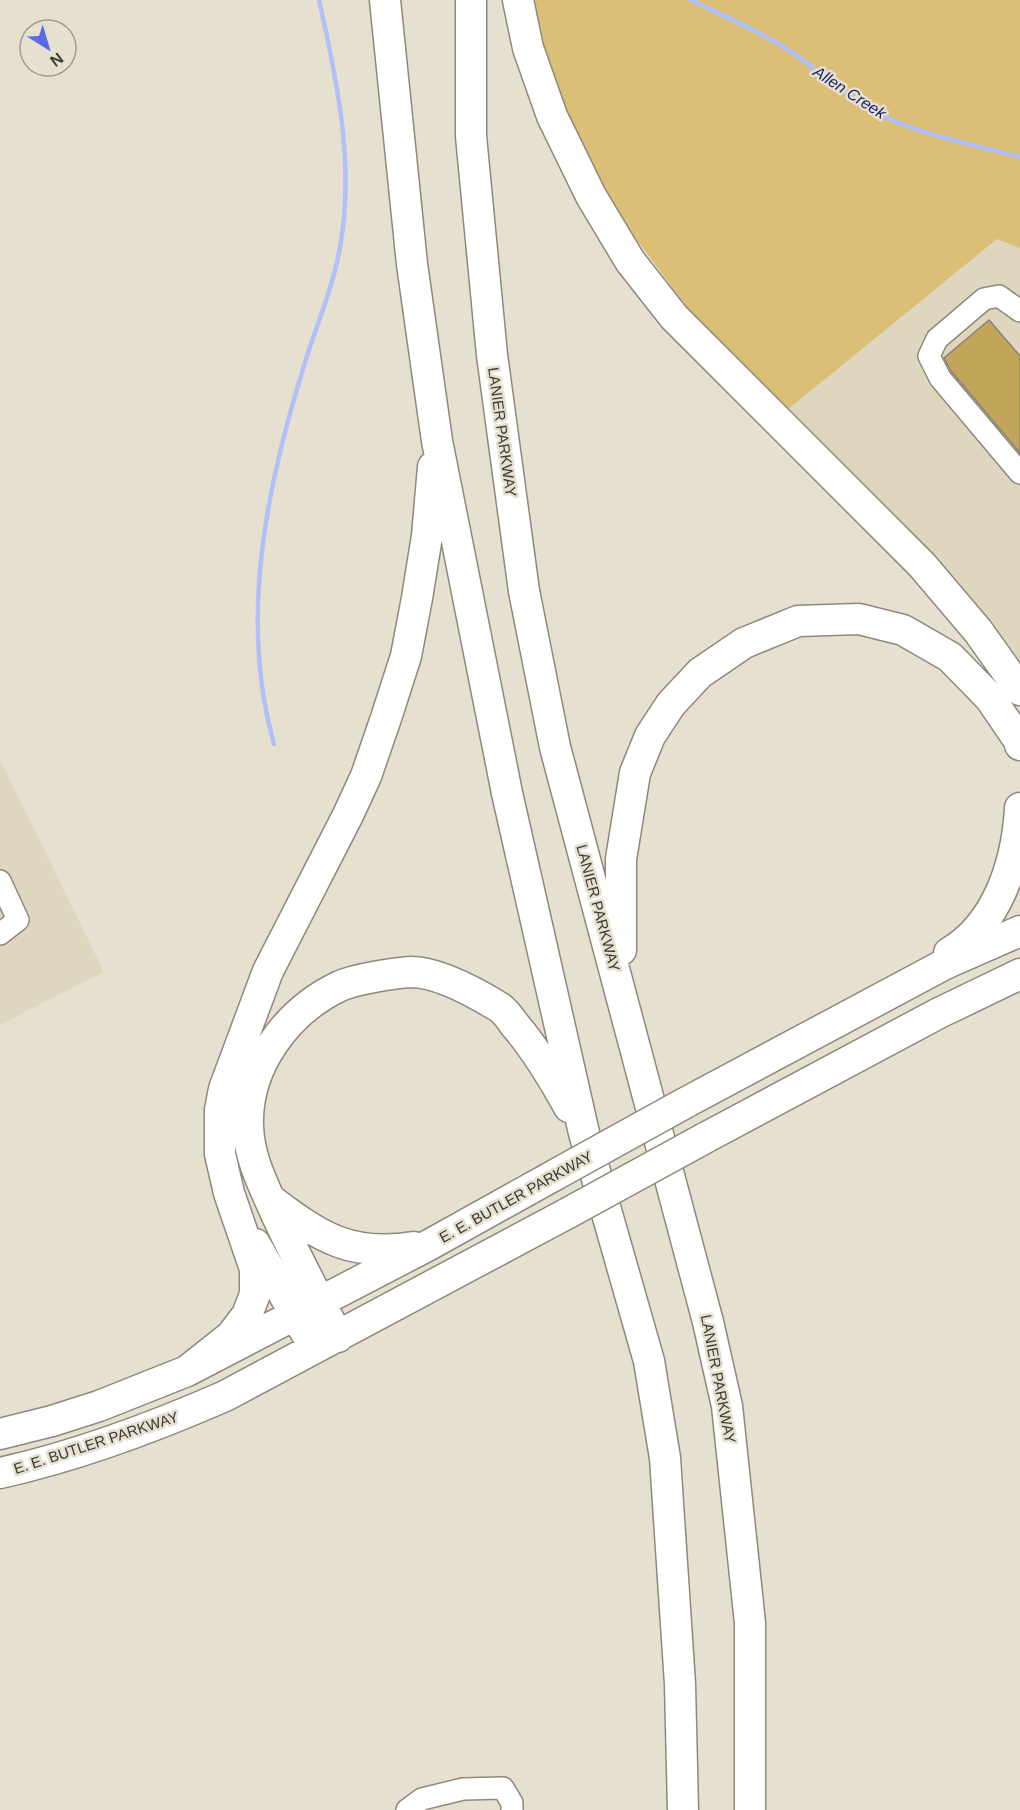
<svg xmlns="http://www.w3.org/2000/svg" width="1020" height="1810" viewBox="0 0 1020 1810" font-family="Helvetica,sans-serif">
	<rect width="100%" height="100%" fill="#e6e0d1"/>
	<path fill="#ded6bf" d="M997,239l23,9v418l-234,-255z
		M0,759l104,213 -104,53z"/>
	<path fill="#dbbf77" d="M535,0h485v248l-23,-9 -211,172 -90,-92 -96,-128 -54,-114z"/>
	<path fill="#0003" d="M1020,358v96l-62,-74 -6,-10z"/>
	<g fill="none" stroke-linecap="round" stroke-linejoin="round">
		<path stroke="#b2c0f8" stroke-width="4.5" d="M691,0c32,16 64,29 94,48 32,20 58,46 90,64 41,22 100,33 145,45
			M274,744c-35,-123 -8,-255 29,-375 12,-41 30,-80 37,-122 15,-82 -3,-167 -21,-247"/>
	</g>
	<path fill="#c2a55a" stroke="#888274" stroke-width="1.5" d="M989,320l31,36v97l-69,-82 -7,-13z"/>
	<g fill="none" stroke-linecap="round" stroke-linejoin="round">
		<defs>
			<path id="minor" d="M1020,311l-21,-15 -15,3 -47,40 -8,17 11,22 80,95
				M0,881l18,39 -18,14
				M407,1810l15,-11 41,-10 40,-1 9,15v7"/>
			<path id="highway" d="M385,0l27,264 25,177 70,352 77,340 65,228 16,97 15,226 3,126
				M471,0v136l21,219 32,236 31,156 153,575 19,84 23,217v187
				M518,0l10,48 24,68 39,80 39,65 44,56 248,248 56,66 42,59
				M621,950v-91l14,-86 15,-37 21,-32 29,-31 44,-30 54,-22 61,-2 44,11 47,27 40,41 30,44v3
				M949,953c49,-29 68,-91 71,-145
				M685,1103l260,-139 75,-33
				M705,1138l234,-125 81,-39
				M272,1201c49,37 79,56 142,46
				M255,1244l51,89
				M338,1337c-21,-40 -42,-80 -61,-121 -13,-30 -28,-57 -29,-90 -2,-60 39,-115 92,-140 16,-7 54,-13 71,-14 28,0 65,21 88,35 6,4 11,11 15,17 22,25 39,54 55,83
				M187,1371l44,-35 16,-21 8,-21v-25l-26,-76 -9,-39v-44l4,-21 44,-118 80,-156 18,-39 20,-58 20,-62 11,-58 10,-62 6,-69
				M0,1434l52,-13 47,-15 88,-35 242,-126 124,-69
				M0,1473c77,-17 152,-45 225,-77l343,-183"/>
		</defs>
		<use href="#minor" stroke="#8e897b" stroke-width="24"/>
		<use href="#highway" stroke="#8e897b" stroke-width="33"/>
		<use href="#minor" stroke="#fff" stroke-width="21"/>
		<use href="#highway" stroke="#fff" stroke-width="30"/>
		<defs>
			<path id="highway-bridge" d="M553,1176l132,-73
				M568,1213l137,-75"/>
		</defs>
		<use href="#highway-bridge" stroke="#8e897b" stroke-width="33" stroke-linecap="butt"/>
		<use href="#highway-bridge" stroke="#fff" stroke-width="30"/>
	</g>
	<g text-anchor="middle" stroke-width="5" stroke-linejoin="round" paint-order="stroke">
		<g font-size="15" fill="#3c3933" stroke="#e6e0d1">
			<text transform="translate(502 432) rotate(82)" y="5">LANIER PARKWAY</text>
			<text transform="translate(598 908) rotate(75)" y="5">LANIER PARKWAY</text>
			<text transform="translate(516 1197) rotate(-29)" y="5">E. E. BUTLER PARKWAY</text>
			<text transform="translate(718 1379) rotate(79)" y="5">LANIER PARKWAY</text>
			<text transform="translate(96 1443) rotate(-18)" y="5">E. E. BUTLER PARKWAY</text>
		</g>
		<g font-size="16" font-style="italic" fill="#1b1e6b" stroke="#e6e0d1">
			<text transform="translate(850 92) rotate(33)" y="6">Allen Creek</text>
		</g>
	</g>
	<g transform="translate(48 48) rotate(143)"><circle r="28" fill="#e6e0d1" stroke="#a29d92" stroke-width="1.5"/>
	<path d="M0-4.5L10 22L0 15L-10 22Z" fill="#5b6be3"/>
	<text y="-9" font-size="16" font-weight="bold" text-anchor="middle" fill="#3c3933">N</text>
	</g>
</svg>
